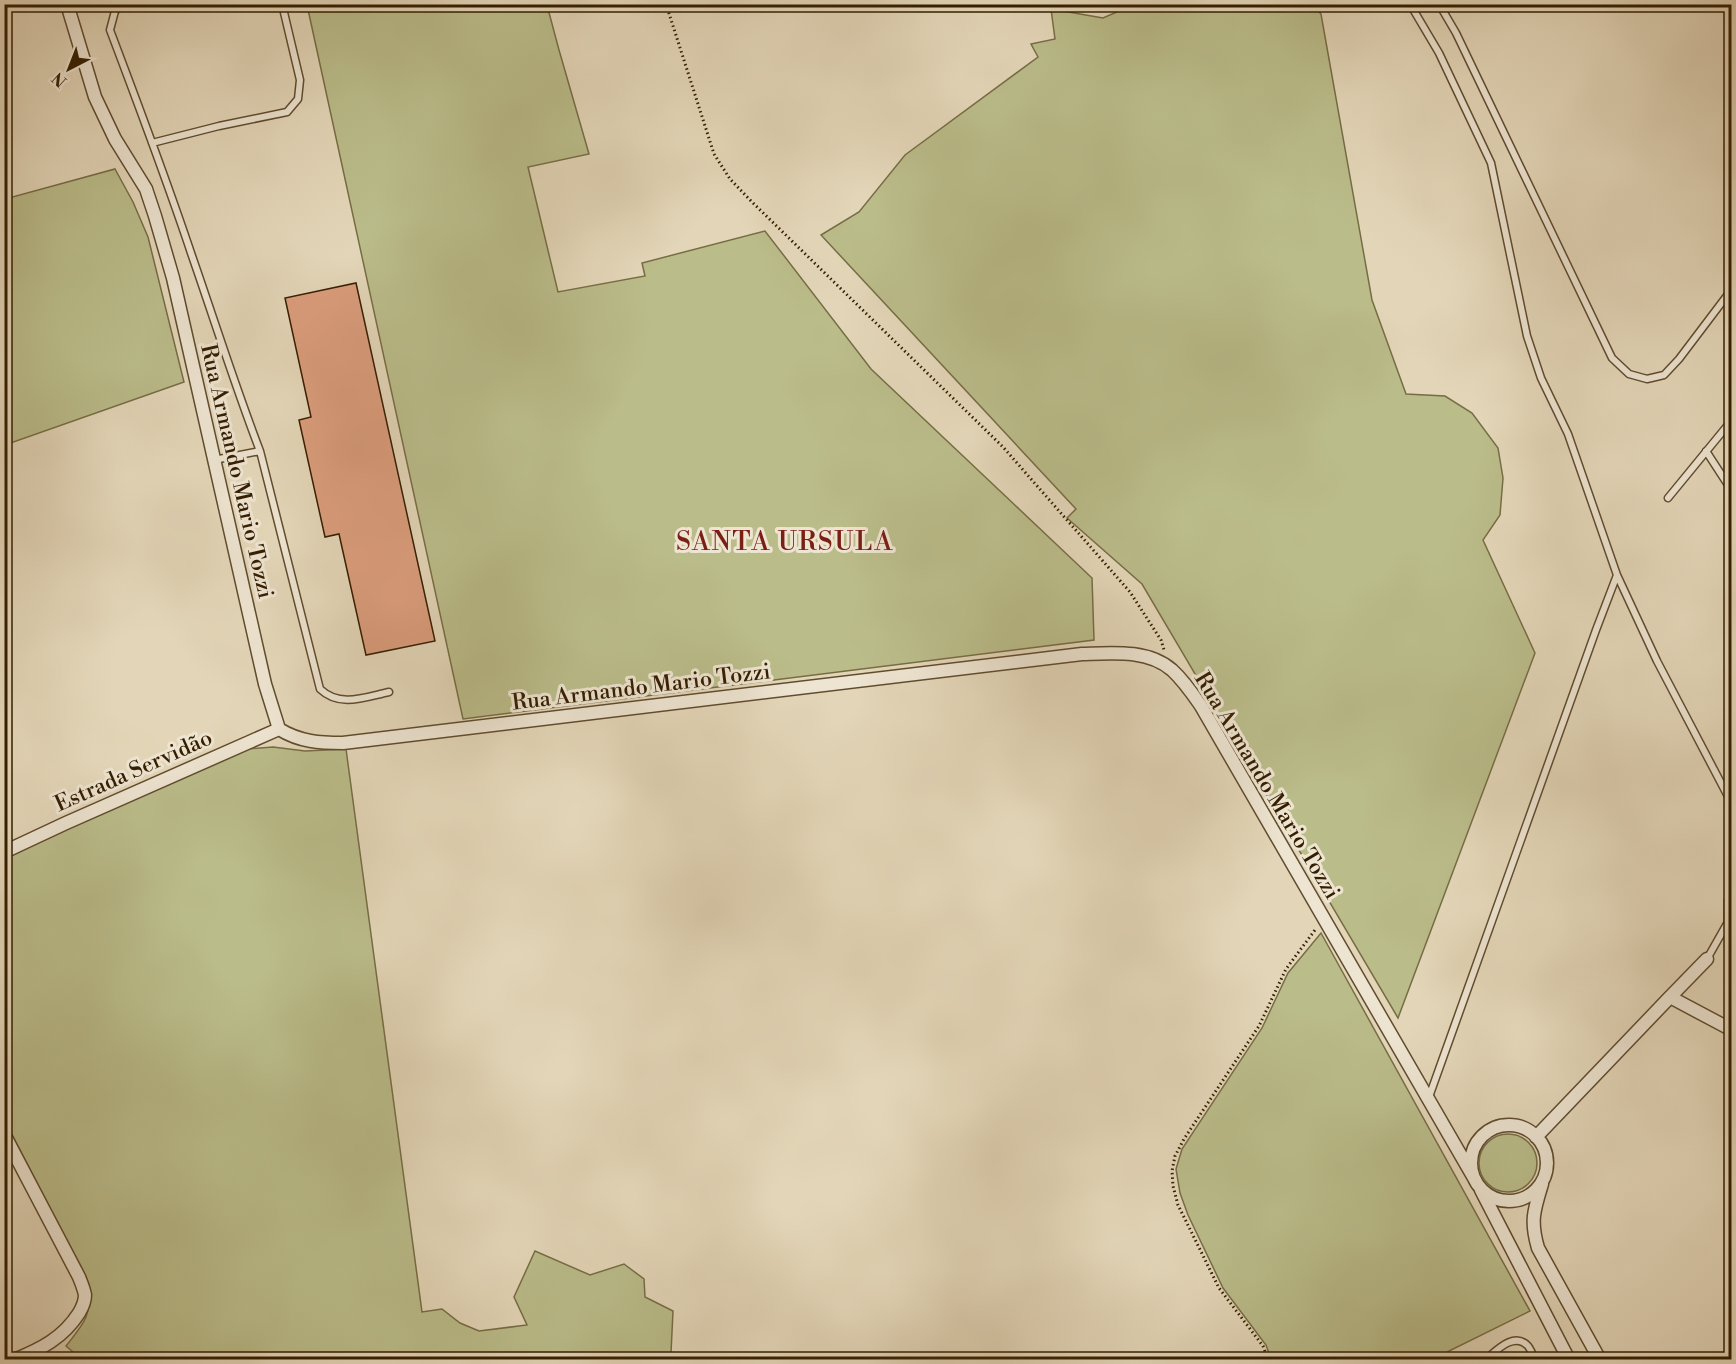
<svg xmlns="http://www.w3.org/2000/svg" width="1736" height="1364" viewBox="0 0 1736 1364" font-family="'Libre Bodoni',serif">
	<rect width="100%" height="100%" fill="#e3d6b8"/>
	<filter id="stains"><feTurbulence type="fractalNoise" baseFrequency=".00333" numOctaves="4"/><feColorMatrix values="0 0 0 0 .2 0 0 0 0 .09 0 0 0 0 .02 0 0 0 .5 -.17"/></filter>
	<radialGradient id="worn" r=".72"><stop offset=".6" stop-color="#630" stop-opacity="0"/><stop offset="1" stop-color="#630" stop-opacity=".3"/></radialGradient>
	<path fill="#babc8a" stroke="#776d45" stroke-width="1.5" d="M1312,4l9,10 51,286 34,94 39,2 27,17 26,35 5,30 -3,37 -17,25 52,113 -137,365 -256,-434 -75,-66 9,-9 -255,-274 38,-23 46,-57 133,-98 -7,-13 24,-5 -4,-30 52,9 30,-13z
		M307,5h240l12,45 30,104 -61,13 30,125 87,-16 -3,-13 123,-32 106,138 221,209 2,62 -631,79z
		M115,169l18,33 15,35 36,145 -179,63v-246z
		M273,747l32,4 41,-2 76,563 20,-3 18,14 19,8 48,-6 -13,-28 21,-46 55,24 34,-11 20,15 1,18 28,14 -2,42 -75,5 -6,2 -509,-1 -15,-13c19,-24 25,-29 23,-61l-84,-164v-262l65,-33 177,-77z
		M1321,933l209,378 -97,48h-162l-5,-14 -43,-57 -35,-73 -8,-22 -4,-24 6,-20 80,-121 26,-55z
		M1479 1163a29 29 0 1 1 58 0a29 29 0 1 1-58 0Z"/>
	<path fill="#db9d7d" stroke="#341e00" stroke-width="1.5" d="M356,283l79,358 -69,14 -27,-121 -14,3 -26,-117 12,-3 -26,-119z"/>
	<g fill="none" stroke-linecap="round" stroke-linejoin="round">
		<defs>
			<path id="lane" d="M123,4l-8,7 -5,19c28,74 56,148 81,223 23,66 44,133 69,198
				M1410,4l29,49 52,110 36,173 14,42 27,56 49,141
				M1439,4l17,29 156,325 17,16 18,5 17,-4 15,-16 53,-70
				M152,143l67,-17 68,-14 11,-13 2,-19 -18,-76
				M1706,451l26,40
				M214,460l46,-9 60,238c20,19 45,8 69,3
				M1668,498l64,-78
				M1707,959l21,-37v-22l4,-13
				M1429,1097l167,-467 21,-55 40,86 75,143
				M1485,1360c11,-9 29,-29 43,-14 3,4 5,9 7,14"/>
			<path id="street" d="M67,4l28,93 20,42 31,50 9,27 18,62 92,406 14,45c21,13 41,14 64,14l739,-89c29,-1 66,-5 90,16 12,11 20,23 29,36l273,472
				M4,852l62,-29 213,-94
				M1707,959l-37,38 62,33
				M1471 1163a38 38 0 1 1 76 0a38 38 0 1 1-76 0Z
				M4,1134l75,143c2,5 5,12 6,18 0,6 -3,13 -6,18 -16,25 -38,36 -65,47
				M1536,1137l134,-140
				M1542,1184c-8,26 -12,37 -4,64l62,112
				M1481,1190l88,170"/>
		</defs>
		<use href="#lane" stroke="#604c2e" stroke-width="9"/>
		<use href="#street" stroke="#604c2e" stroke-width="15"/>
		<path stroke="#341e00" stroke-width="3" stroke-dasharray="1.5 3" stroke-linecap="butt" d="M666,4l48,150 16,25 22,23 251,245 127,145 31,48 3,10
			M1268,1360l-5,-14 -44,-58 -41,-83 -5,-19 -1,-15 3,-15 9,-17 75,-113 27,-57 29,-39"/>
		<use href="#lane" stroke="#ede4d1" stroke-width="6"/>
		<use href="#street" stroke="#ede4d1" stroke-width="12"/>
	</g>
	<g text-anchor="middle" stroke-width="6" stroke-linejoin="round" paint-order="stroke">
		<g font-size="22" fill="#341e00" stroke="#ede4d1">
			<text transform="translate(238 471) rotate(77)" y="8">Rua Armando Mario Tozzi</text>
			<text transform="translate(641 686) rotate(-7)" y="8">Rua Armando Mario Tozzi</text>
			<text transform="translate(133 770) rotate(-24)" y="8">Estrada Servidão</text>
			<text transform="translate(1268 785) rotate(59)" y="8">Rua Armando Mario Tozzi</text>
		</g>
		<g font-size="26" letter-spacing="1.5" fill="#7a1f14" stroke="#ede4d1">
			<text x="785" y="550">SANTA URSULA</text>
		</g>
	</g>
	<rect width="1736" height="1364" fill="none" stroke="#e3d6b8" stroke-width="24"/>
	<rect x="6" y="6" width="1724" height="1352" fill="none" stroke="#341e00" stroke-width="3"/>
	<rect x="12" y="12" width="1712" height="1340" fill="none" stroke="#341e00" stroke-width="1.5"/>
	<g transform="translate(69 69) rotate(222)" stroke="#ede4d1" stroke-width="4.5" paint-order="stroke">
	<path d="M0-4.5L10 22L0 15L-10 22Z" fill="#341e00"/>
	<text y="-9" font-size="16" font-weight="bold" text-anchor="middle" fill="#341e00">N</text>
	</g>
	<rect width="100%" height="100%" filter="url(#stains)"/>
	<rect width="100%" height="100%" fill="url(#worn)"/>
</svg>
